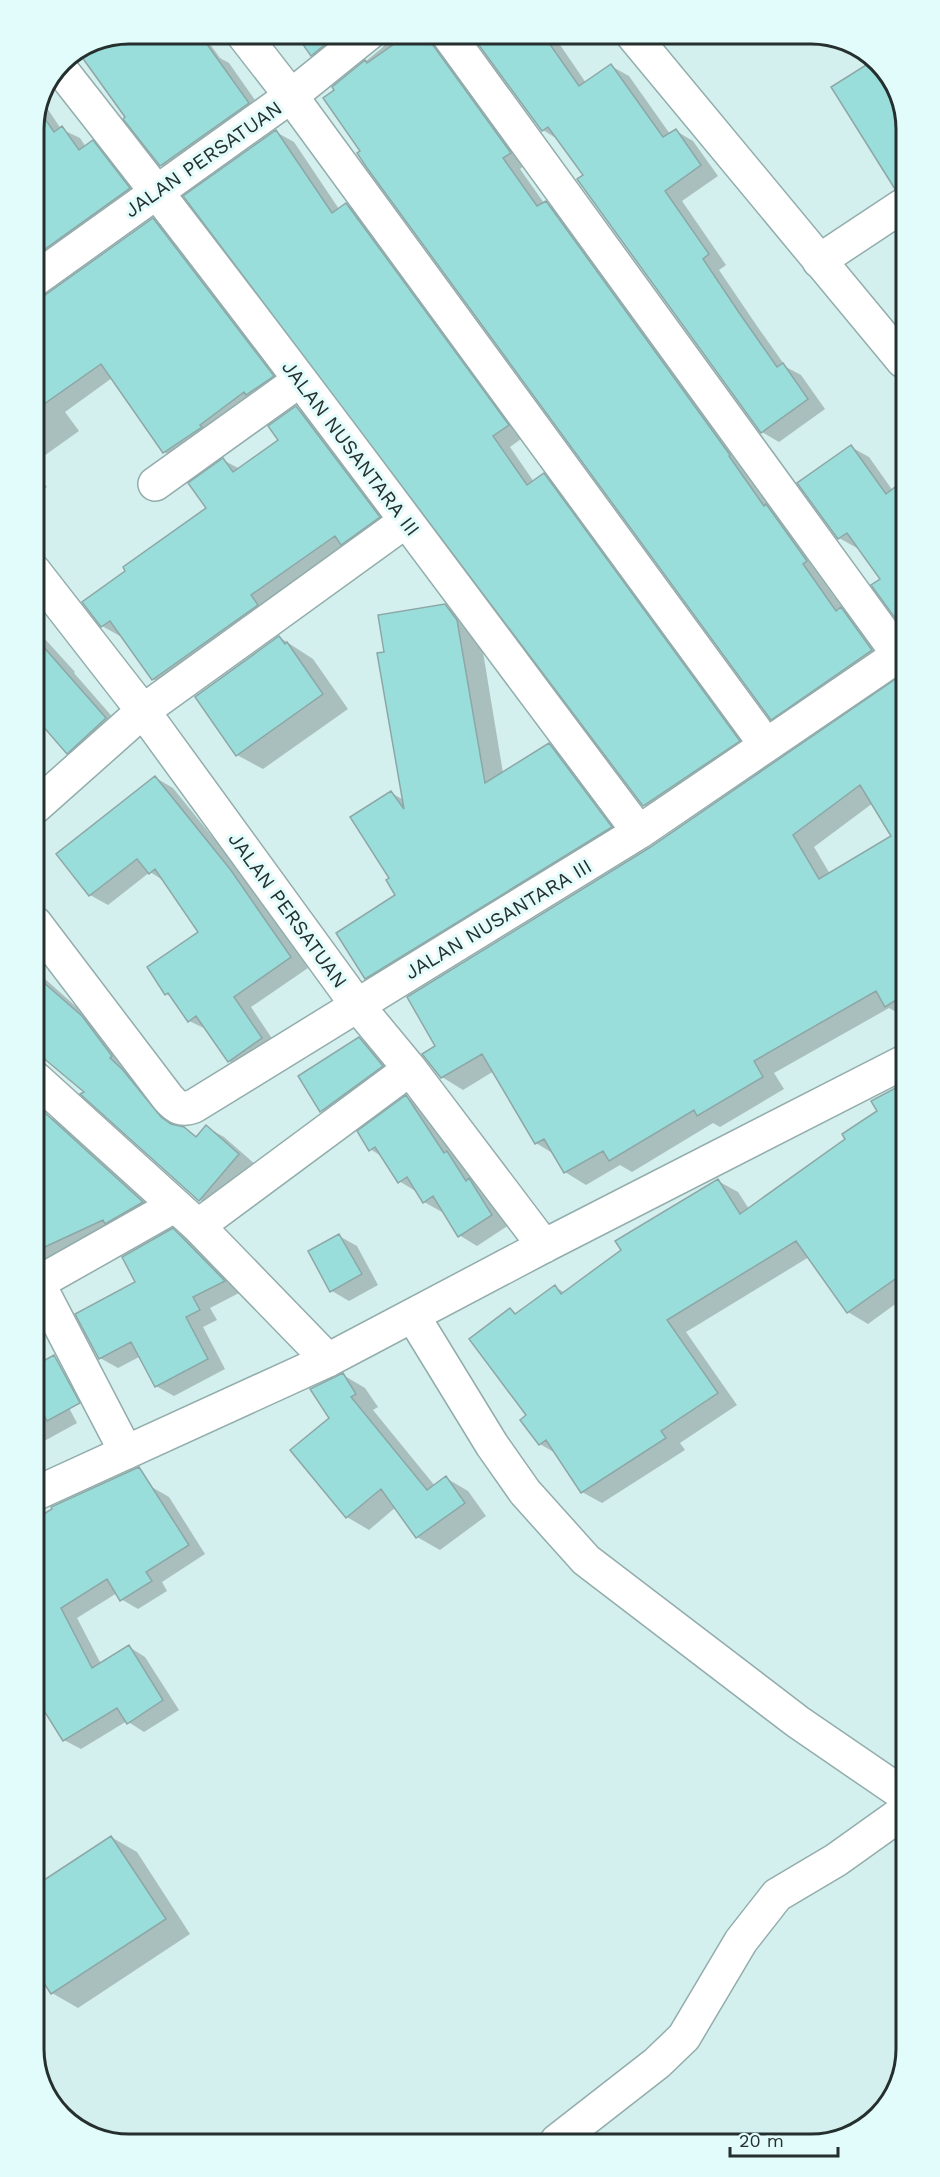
<svg xmlns="http://www.w3.org/2000/svg" width="940" height="2177" viewBox="0 0 940 2177" font-family="'Work Sans',sans-serif">
	<rect width="100%" height="100%" fill="#d3efee"/>
	<path fill="#0003" fill-rule="evenodd" d="M129,33h73l18,25 9,5 35,50 -86,62 -17,-10 -36,-46 2,-1 -46,-65z
		M291,33h78l-40,32 -17,-10 -12,-17z
		M389,33h60l78,130 -7,6 24,34 19,10 261,358 -5,4 26,36 13,8 26,35 -95,75 -17,-11 -410,-567 -28,-64 48,-39 6,-8z
		M472,33h80l34,50 25,-17 18,10 41,58 6,-3 17,10 25,35 -36,25 44,64 -7,5 38,56 29,41 15,8 24,34 -46,33 -17,-10 -203,-292 -16,-10z
		M875,61l27,37v91l-8,-5 -61,-96z
		M43,102l18,27 19,9 6,9 7,-5 17,10 37,47 -113,88 -1,-164z
		M276,132l18,10 45,67 7,-5 18,11 161,221 -15,11 24,35 10,-7 18,10 194,266 -94,65 -18,-11 -459,-609z
		M153,220l18,10 119,156 -108,76 -18,-10 -52,-74 -47,34 14,19 -45,32v-168l2,5 10,-3z
		M296,408l18,10 83,109 -227,162 -17,-10 -32,-44 -1,1 -18,-10 25,-55 81,-63 15,-48 17,9 40,-29z
		M851,447l18,10 24,34 10,-8v140l-4,-2 -17,-41 -23,-33 -2,1 -18,-10z
		M34,469l13,18 -13,9z
		M445,606l23,13 12,15 23,139 46,-29 23,14 62,82 -245,151 -23,-13 31,-83 -6,-17v-85l13,7 -18,-146z
		M34,627l41,45 -1,1 49,56 -38,34 -17,-11 -32,-36 -1,1z
		M279,637l34,22 35,50 -85,60 -26,-14z
		M904,684v332l-15,-8 -115,65 10,16 -64,38 -7,-4 -81,49 -12,-7 -34,20 -21,-13 -11,-18 -18,-11 -42,-72 -31,19 -21,-13 -5,-30 365,-293zM873,803l20,34 -63,37 -16,-27z
		M156,778l17,10 75,93 60,87 -57,39 28,42 -33,22 -17,-10 -21,-31 -19,-9 -16,-24 -7,-3 34,-61 -34,-51 -16,-10 -42,33 -18,-10 -32,-41z
		M35,970l65,58 76,99 8,1 14,9 8,-10 18,10 32,28 -39,45 -17,-10 -114,-107 -51,-44z
		M359,1039l18,10 22,27 -60,45 -17,-10z
		M905,1085v212l-37,27 -20,-12 -39,-55 -123,75 51,73 -57,38 5,7 -83,53 -20,-11 -25,-38 -17,-10 -12,-28 -18,-106 7,4 38,-27 10,6 153,-112 20,11 11,17 98,-70 32,-28z
		M406,1097l18,10 85,118 -32,21 -18,-11 -15,-24 -2,1 -18,-10 -7,-10 -18,-11 -16,-24 -13,-8z
		M43,1113l18,10 99,89 -124,54v-150z
		M173,1230l18,10 50,52 -31,16 7,12 -14,7 22,42 -51,27 -18,-10 -15,-30 -23,12 -18,-10z
		M339,1236l18,10 21,39 -29,16 -17,-10z
		M36,1345l41,78 -40,22 -1,2z
		M343,1375l22,13 13,19 -5,3 62,76 11,-8 22,13 18,25 -46,34 -23,-13 -21,-30 -27,23 -22,-13 -16,-99z
		M150,1486l19,11 36,57 -43,28 5,9 -29,18 -17,-10 -4,-6 -40,25 24,46 28,-17 16,10 34,53 -35,22 -17,-11 -46,28 -17,-9 -27,-44v-177l17,-10z
		M111,1837l26,15 53,82 -112,74 -26,-15 -14,-22v-85z"/>
	<path fill="#9adedc" stroke="#8da7a6" stroke-width="1.5" fill-rule="evenodd" d="M129,33h70l50,70 -89,63 -37,-47 2,-2 -46,-64z
		M295,33h44l-28,23z
		M410,33h19l3,11 79,109 -8,5 34,48 9,-5 184,254 -1,1 35,50 2,-2 41,57 -4,3 33,47 5,-4 31,43 -101,70 -404,-552 -10,-15 3,-2 -37,-53 11,-8 -2,-3 33,-27 2,3z
		M470,33h72l37,53 32,-22 52,73 13,-8 25,36 -36,26 44,63 -6,5 37,55 37,53 6,-4 25,36 -47,34 -184,-254 6,-4 -35,-48 -6,4z
		M874,60l28,41v86l-7,2 -64,-102z
		M39,110l15,22 8,-6 17,24 14,-10 37,48 -96,69 -1,-134z
		M276,130l56,83 14,-10 163,222 -16,11 34,49 17,-12 196,268 -97,65 -460,-610z
		M153,218l121,158 -28,19 -2,-3 -44,33 2,2 -39,26 -62,-89 -67,47v-113l11,-3z
		M296,406l84,111 -39,28 -6,-9 -84,59 7,10 -106,75 -42,-59 -9,6 -19,-25 43,-31 -2,-4 83,-59 -18,-25 35,-25 10,14 45,-32 -10,-14z
		M851,445l35,49 17,-13v148l-32,-44 9,-6 -33,-46 -9,6 -41,-56z
		M445,604l12,16 28,163 64,-40 63,84 -247,152 -29,-46 59,-38 -9,-15 3,-2 -39,-61 41,-26 13,18 -27,-156 7,-1 -6,-37z
		M34,636l72,82 -39,36 -32,-37z
		M279,636l6,8 2,-2 36,52 -87,62 -41,-59z
		M903,674l1,321 -19,12 -9,-16 -122,70 9,16 -66,39 -3,-6 -85,51 -6,-10 -39,22 -20,-34 -9,5 -53,-90 -41,24 -19,-24 13,-8 -28,-49 242,-149zM860,785l31,51 -72,43 -26,-44z
		M155,776l75,93 61,88 -57,40 28,41 -34,24 -32,-46 -8,6 -20,-29 -3,2 -18,-28 51,-35 -43,-63 -6,5 -12,-15 -48,37 -33,-42z
		M35,975l47,41 30,40 -2,2 12,11 39,48 10,7 13,3 12,10 10,-12 33,29 -40,47 -119,-107 4,-2 -49,-41z
		M359,1037l24,29 -63,46 -22,-36z
		M905,1083v189l-58,41 -51,-72 -129,79 51,73 -57,38 5,7 -85,55 -35,-53 -7,5 -19,-25 6,-5 -57,-76 41,-31 5,6 40,-29 6,9 60,-44 -6,-9 103,-62 22,35 105,-75 -3,-5 35,-23 -6,-10z
		M406,1095l38,58 3,-2 19,30 3,-3 23,37 -34,22 -25,-41 -10,7 -16,-26 -9,6 -23,-36 -6,4 -12,-20z
		M43,1111l100,91 -38,22 -2,-4 -67,31v-136z
		M173,1228l52,53 -32,16 7,13 -14,7 22,42 -53,28 -24,-45 -32,17 -24,-45 60,-32 -13,-25z
		M339,1234l23,40 -32,18 -22,-41z
		M54,1355l26,48 -33,18 -11,-19v-37z
		M343,1373l13,21 -5,3 76,93 19,-14 19,27 -49,35 -35,-49 -35,29 -56,-68 39,-32 -19,-29z
		M139,1467l50,78 -43,27 6,9 -32,20 -13,-22 -46,29 31,60 37,-23 34,55 -36,24 -10,-16 -54,33 -20,-32h-6v-191l15,-9 -1,-2z
		M111,1836l55,83 -115,75 -13,-20v-90z"/>
	<g fill="none" stroke-linecap="round" stroke-linejoin="round">
		<defs>
			<path id="street" d="M242,33l49,63 475,649
				M447,33l452,622
				M631,33l272,328
				M59,67c198,251 388,509 580,765
				M819,261l83,-55
				M34,280l257,-184 78,-63
				M155,484l145,-104
				M34,571l109,140 214,294 53,64 134,177
				M35,807l108,-96 263,-190
				M35,923l133,175c8,9 13,13 26,8l445,-274 264,-180
				M36,1079l162,147 130,134
				M198,1226l212,-157
				M38,1283l88,169
				M36,1284l138,-78
				M413,1316l79,129 33,47 61,68 212,162 108,74
				M557,2141l100,-78 27,-26 57,-96 36,-46 59,-35 70,-50"/>
			<path id="secondary" d="M37,1493l291,-133 216,-114 360,-184"/>
		</defs>
		<use href="#street" stroke="#93adac" stroke-width="36"/>
		<use href="#secondary" stroke="#93adac" stroke-width="36"/>
		<use href="#street" stroke="#fff" stroke-width="33"/>
		<use href="#secondary" stroke="#fff" stroke-width="33"/>
	</g>
	<g text-anchor="middle" stroke-width="6" stroke-linejoin="round" paint-order="stroke">
		<g font-size="20" fill="#242f2e" stroke="#e1fcfb">
			<text transform="translate(203 159) rotate(-35)" y="7">JALAN PERSATUAN</text>
			<text transform="translate(351 448) rotate(53)" y="7">JALAN NUSANTARA III</text>
			<text transform="translate(288 910) rotate(54)" y="7">JALAN PERSATUAN</text>
			<text transform="translate(498 919) rotate(-31)" y="7">JALAN NUSANTARA III</text>
		</g>
	</g>
	<path d="M0 0H940V2177H0ZM129 44H811A85 85 0 0 1 896 129V2049A85 85 0 0 1 811 2134H129A85 85 0 0 1 44 2049V129A85 85 0 0 1 129 44Z" fill="#e1fcfb" fill-rule="evenodd"/>
	<path fill="none" stroke="#242f2e" stroke-width="3" d="M129 44H811A85 85 0 0 1 896 129V2049A85 85 0 0 1 811 2134H129A85 85 0 0 1 44 2049V129A85 85 0 0 1 129 44Z"/>
	<path d="M730 2147v9h108v-9" fill="none" stroke="#242f2e" stroke-width="3"/>
	<text x="739" y="2147" font-size="18" fill="#242f2e" stroke="#e1fcfb" stroke-width="4.5" paint-order="stroke">20 m</text>
</svg>
